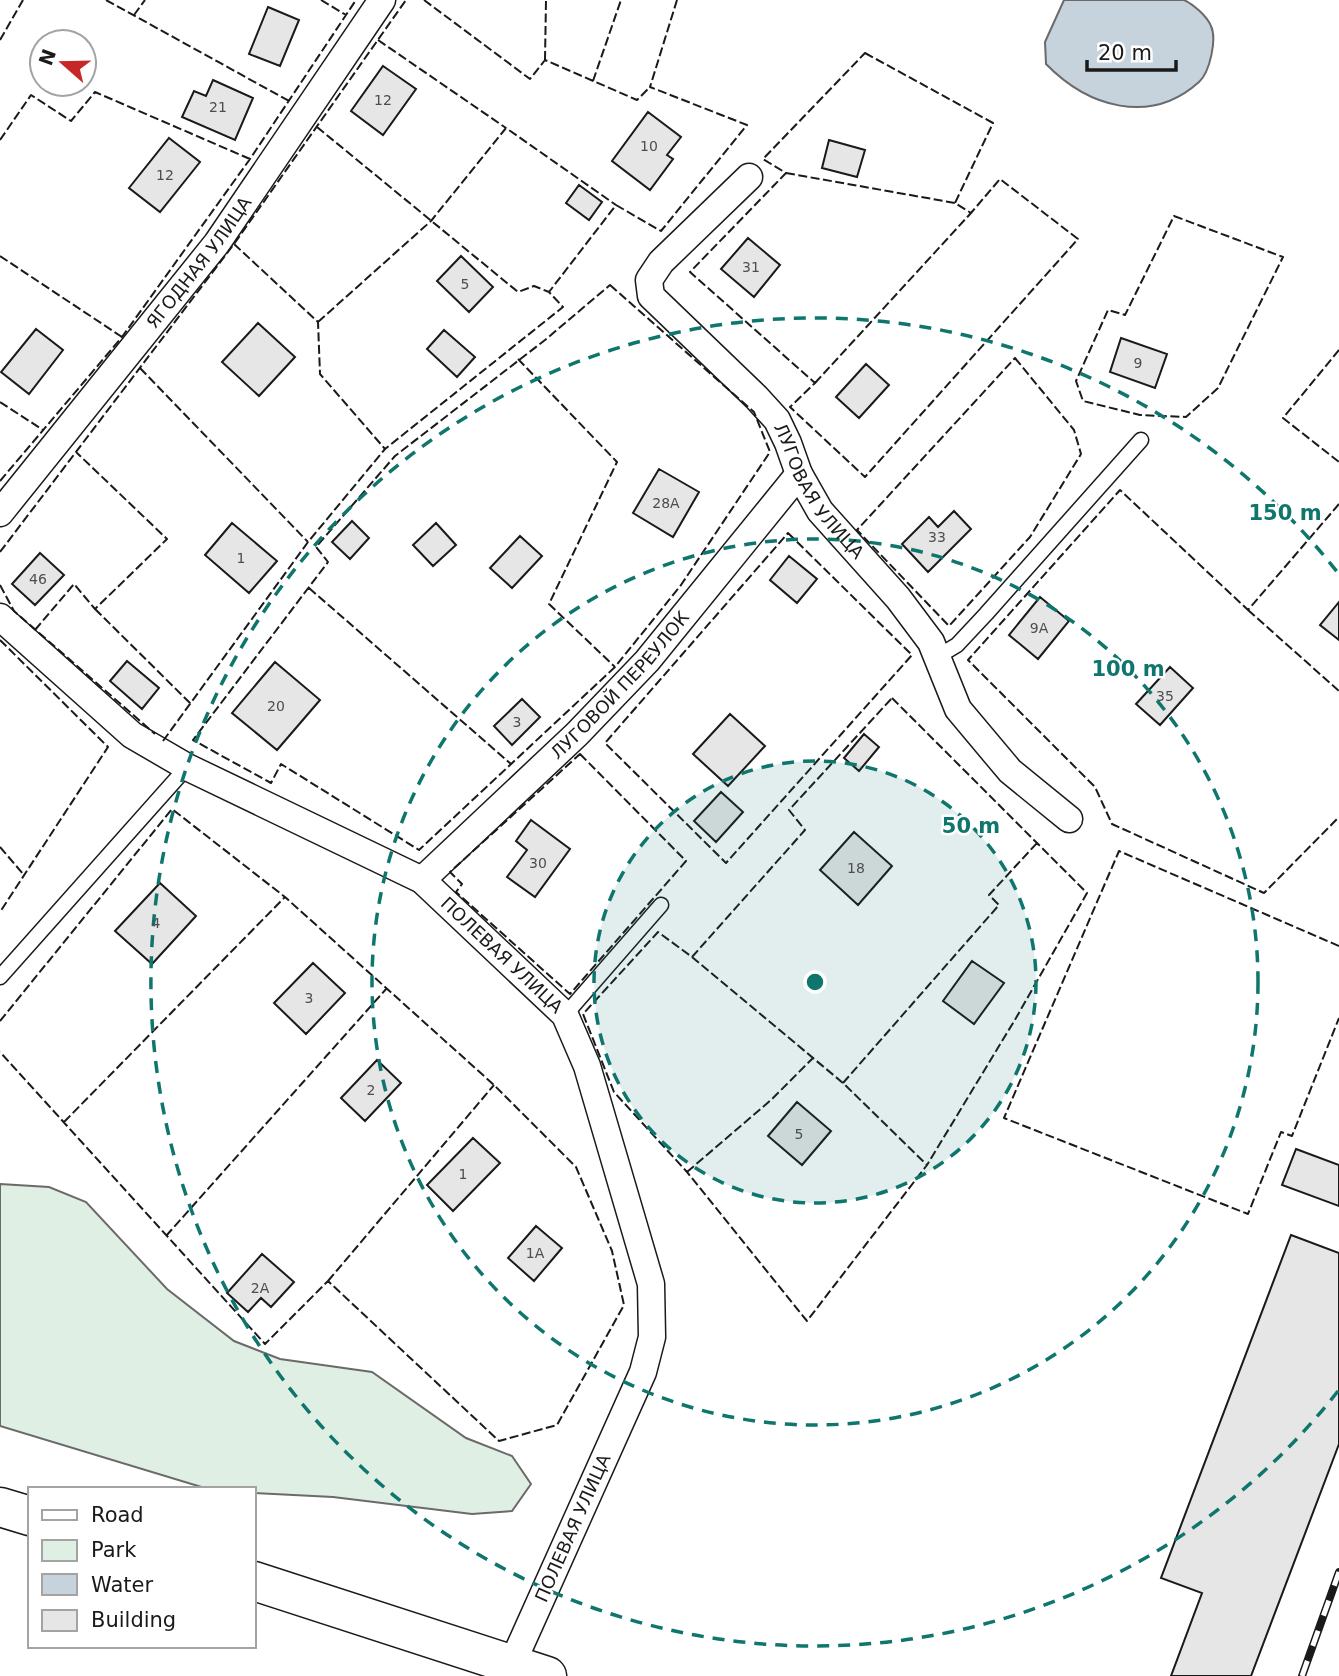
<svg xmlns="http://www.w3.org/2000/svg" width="1339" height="1676" viewBox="0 0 1339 1676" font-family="'DejaVu Sans',sans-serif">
	<rect width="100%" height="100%" fill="#fff"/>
	<path fill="#e0efe3" stroke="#6a6a6a" stroke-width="2" d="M0,1184l49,3 37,15 81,87 67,52 46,18 92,13 94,66 46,18 19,28 -19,27 -40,3 -139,-17 -79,-4v-4h-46l-208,-63z"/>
	<path fill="#c6d2dc" stroke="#6a6a6a" stroke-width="2" d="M1064,0h120c9,4 23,16 27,26 6,13 -1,46 -12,56 -49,44 -111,25 -153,-18l-1,-22z"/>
	<path fill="#e6e6e6" stroke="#1a1a1a" stroke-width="2" d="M268,7l31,13 -19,46 -31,-12z
		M383,66l33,23 -33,46 -32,-24z
		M213,80l40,18 -18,42 -53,-23 12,-26 12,5z
		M648,112l33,25 -14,18 6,4 -23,31 -38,-29z
		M169,138l31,24 -40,50 -31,-24z
		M829,140l36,10 -8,27 -35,-9z
		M579,185l23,17 -13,18 -23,-17z
		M748,238l32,27 -26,32 -33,-28z
		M461,256l32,31 -24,25 -32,-31z
		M258,323l37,34 -36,39 -37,-34z
		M36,329l27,21 -34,44 -28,-22z
		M444,330l31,27 -18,20 -30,-28z
		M1121,338l46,16 -12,34 -45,-16z
		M866,364l23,21 -30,33 -23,-21z
		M659,469l40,23 -26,45 -40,-24z
		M954,511l17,18 -43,43 -26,-28 27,-27 9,10z
		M352,521l17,17 -19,21 -18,-17z
		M232,523l45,38 -28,32 -44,-38z
		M436,523l20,22 -23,21 -20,-21z
		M520,536l22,20 -30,32 -22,-20z
		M40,553l24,22 -29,30 -23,-21z
		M789,556l28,23 -20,24 -27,-23z
		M1040,597l29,24 -31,38 -29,-24z
		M1339,602v38l-19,-15z
		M127,661l32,27 -17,21 -32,-28z
		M275,662l45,38 -43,50 -45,-37z
		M1170,667l23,21 -33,37 -24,-21z
		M522,699l18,18 -28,28 -18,-19z
		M730,714l35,32 -37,40 -35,-32z
		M864,734l15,13 -20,24 -15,-13z
		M721,792l22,20 -27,30 -22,-21z
		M531,820l39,29 -35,48 -28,-20 20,-27 -11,-9z
		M854,832l38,34 -34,39 -38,-35z
		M160,883l36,33 -44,48 -37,-33z
		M972,961l32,22 -30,41 -31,-23z
		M313,963l32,30 -39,41 -32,-31z
		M377,1060l24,23 -36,38 -24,-23z
		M797,1102l34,29 -29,34 -34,-29z
		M473,1138l27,25 -47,48 -26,-26z
		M1296,1149l43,16v41l-57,-21z
		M536,1226l26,22 -28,33 -26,-23z
		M1291,1235l48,18v191l-88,232h-80l31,-83 -41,-15z
		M262,1254l32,28 -23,25 -10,-9 -13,14 -21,-19z"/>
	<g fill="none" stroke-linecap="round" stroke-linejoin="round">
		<defs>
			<path id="lane" d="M937,657l20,-12 29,-31 155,-174
				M0,977l187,-210
				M565,1015l96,-110"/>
			<g id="street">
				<path id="s1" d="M749,177l-88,85 -12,18 2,16 105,101 21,23 11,23 11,31 21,37 78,87 33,44 27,67 52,62 59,48"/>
				<path id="s2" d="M0,513l217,-270 165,-243"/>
				<path id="s3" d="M0,617l132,118 55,32 235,113 143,135 22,51 64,218 1,53 -9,35 -131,292"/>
				<path id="s4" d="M422,880l155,-146 70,-73 152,-187"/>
			</g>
			<path id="secondary" d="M0,1507l30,9
				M254,1581l293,95"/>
		</defs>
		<use href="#lane" stroke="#1a1a1a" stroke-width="17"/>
		<use href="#street" stroke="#1a1a1a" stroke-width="29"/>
		<use href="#secondary" stroke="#1a1a1a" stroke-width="41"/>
		<use href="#lane" stroke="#fff" stroke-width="14"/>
		<use href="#street" stroke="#fff" stroke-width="26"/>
		<use href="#secondary" stroke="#fff" stroke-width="38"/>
		<defs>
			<path id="rail" d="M1302,1676l37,-104"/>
		</defs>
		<use href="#rail" stroke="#1a1a1a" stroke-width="8"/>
		<use href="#rail" stroke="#fff" stroke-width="5" stroke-dasharray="16" stroke-linecap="butt"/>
		<path stroke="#1a1a1a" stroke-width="2" stroke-dasharray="9 3.5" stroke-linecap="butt" d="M106,0l183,101
			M321,0l25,15
			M424,0l106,79 15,-19 92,40 13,-13
			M134,15l11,-15
			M0,40l23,-40
			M378,40l128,88
			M865,53l128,70 -38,80 16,10 29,-34 78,60 -213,238 -75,-70 25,-24 -125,-111 96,-99 -23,-14z
			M545,60l1,-60
			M593,81l28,-81
			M317,127l201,165 16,-6 15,6
			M0,140l31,-45 40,26 24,-29 155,67
			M786,173l169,30
			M1174,216l109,41 -65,131 -32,29 -46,-2 -57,-14 -7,-20 32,-71 17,5z
			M234,244l84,78 2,52 65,75
			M0,256l122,81
			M610,285l144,127 16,40 -89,133 -66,82 -196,183 -138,-86 -10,19 -78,-43 135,-178 -12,-15 79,-91 150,-116z
			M318,322l113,-101 75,-93 110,77
			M1339,350l-56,68 56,44
			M1015,358l59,72 7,24 -51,83 -81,89 -92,-96z
			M518,359l99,103 -68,142 66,63
			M140,368l168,174
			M815,383l156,-170
			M0,402l43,28
			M0,481l122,-144 128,-178 106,-159
			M1339,504l-91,106 -128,-120 -152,170 127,127 17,37 152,69 75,-76
			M788,533l124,122 -186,208 -121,-120z
			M0,552l234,-308 172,-244
			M0,585l14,26 141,123
			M309,588l202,176
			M95,609l96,95
			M1248,610l91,81
			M35,630l39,-46 21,25 72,-70 -91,-87
			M0,640l108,107 -108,165
			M892,698l195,195 -71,125 -89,147 -120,156 -120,-149 -73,-80 -31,-78 75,-82 34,25 113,-127 -16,-20z
			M163,741l145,-199 77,-93 178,-142 -14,-15 67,-87 45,26 86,-106 -97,-38 27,-87
			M580,754l106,107 -116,133 -114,-102 6,-8 -12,-12z
			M0,847l24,28
			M1339,946l-220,-95 -115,267 244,96 33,-82 11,4 47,-118
			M692,957l151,126 84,82
			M0,1021l172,-212 113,88 209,188 82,82 36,84 12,54 -67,120 -58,16 -171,-160 -63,63 -265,-292
			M843,1083l156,-178 -10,-10 48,-52
			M64,1122l221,-225
			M687,1172l84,-72 42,-42
			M166,1236l221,-248
			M328,1281l166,-196"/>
	</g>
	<circle cx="815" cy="982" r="221" fill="#0f766e" fill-opacity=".12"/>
	<g fill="none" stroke="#0f766e" stroke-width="3.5" stroke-dasharray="12 9">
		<circle cx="815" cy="982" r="221"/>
		<circle cx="815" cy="982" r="443"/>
		<path d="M1338 1391A664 664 0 1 1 1338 573"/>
	</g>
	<g text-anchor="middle" stroke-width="5" stroke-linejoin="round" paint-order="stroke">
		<g font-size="14" fill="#4d4d4d">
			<text x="383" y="105">12</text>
			<text x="218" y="112">21</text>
			<text x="649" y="151">10</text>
			<text x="165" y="180">12</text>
			<text x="751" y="272">31</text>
			<text x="465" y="289">5</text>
			<text x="1138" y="368">9</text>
			<text x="666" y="508">28А</text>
			<text x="937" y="542">33</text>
			<text x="241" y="563">1</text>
			<text x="38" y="584">46</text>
			<text x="1039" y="633">9А</text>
			<text x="1165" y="701">35</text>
			<text x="276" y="711">20</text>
			<text x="517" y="727">3</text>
			<text x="538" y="868">30</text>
			<text x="856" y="873">18</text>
			<text x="156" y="928">4</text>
			<text x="309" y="1003">3</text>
			<text x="371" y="1095">2</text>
			<text x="799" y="1139">5</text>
			<text x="463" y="1179">1</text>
			<text x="535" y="1258">1А</text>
			<text x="260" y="1293">2А</text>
		</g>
		<g font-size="18" fill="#1a1a1a" stroke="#fff">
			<text dy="6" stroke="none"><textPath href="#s2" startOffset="320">ЯГОДНАЯ УЛИЦА</textPath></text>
			<text dy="6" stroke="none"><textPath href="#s1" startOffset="420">ЛУГОВАЯ УЛИЦА</textPath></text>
			<text dy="6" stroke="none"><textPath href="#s4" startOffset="278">ЛУГОВОЙ ПЕРЕУЛОК</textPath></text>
			<text dy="6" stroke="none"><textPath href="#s3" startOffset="611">ПОЛЕВАЯ УЛИЦА</textPath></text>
			<text transform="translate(573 1528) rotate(-66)" y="6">ПОЛЕВАЯ УЛИЦА</text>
		</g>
	</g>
	<circle cx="815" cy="982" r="10" fill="#0f766e" stroke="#fff" stroke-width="3.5"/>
	<g font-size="21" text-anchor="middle" font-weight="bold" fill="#0f766e" stroke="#fff" stroke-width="5" stroke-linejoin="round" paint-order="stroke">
		<text x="1285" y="520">150 m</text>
		<text x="1128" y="676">100 m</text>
		<text x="971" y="833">50 m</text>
	</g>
	<rect x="28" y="1487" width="228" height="161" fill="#ffffff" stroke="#a3a3a3" stroke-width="2"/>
	<rect x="42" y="1510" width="35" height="10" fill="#ffffff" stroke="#a3a3a3" stroke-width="2"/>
	<text x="91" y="1522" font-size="21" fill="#1a1a1a">Road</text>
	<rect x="42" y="1540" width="35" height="21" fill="#e0efe3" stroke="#a3a3a3" stroke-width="2"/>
	<text x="91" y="1557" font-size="21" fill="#1a1a1a">Park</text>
	<rect x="42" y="1574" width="35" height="21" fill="#c6d2dc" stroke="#a3a3a3" stroke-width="2"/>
	<text x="91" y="1592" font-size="21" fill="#1a1a1a">Water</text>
	<rect x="42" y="1610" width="35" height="21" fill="#e6e6e6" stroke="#a3a3a3" stroke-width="2"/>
	<text x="91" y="1627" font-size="21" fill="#1a1a1a">Building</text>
	<g transform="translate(63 63) rotate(290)"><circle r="33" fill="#ffffff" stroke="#a3a3a3" stroke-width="2"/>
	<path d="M0-5L12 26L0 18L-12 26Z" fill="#c62828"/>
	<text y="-10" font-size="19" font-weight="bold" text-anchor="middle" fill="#1a1a1a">N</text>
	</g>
	<path d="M1087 60v10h89v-10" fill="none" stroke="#1a1a1a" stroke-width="3.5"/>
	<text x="1098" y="60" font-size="21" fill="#1a1a1a" stroke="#ffffff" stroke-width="5" paint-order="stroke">20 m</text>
</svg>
